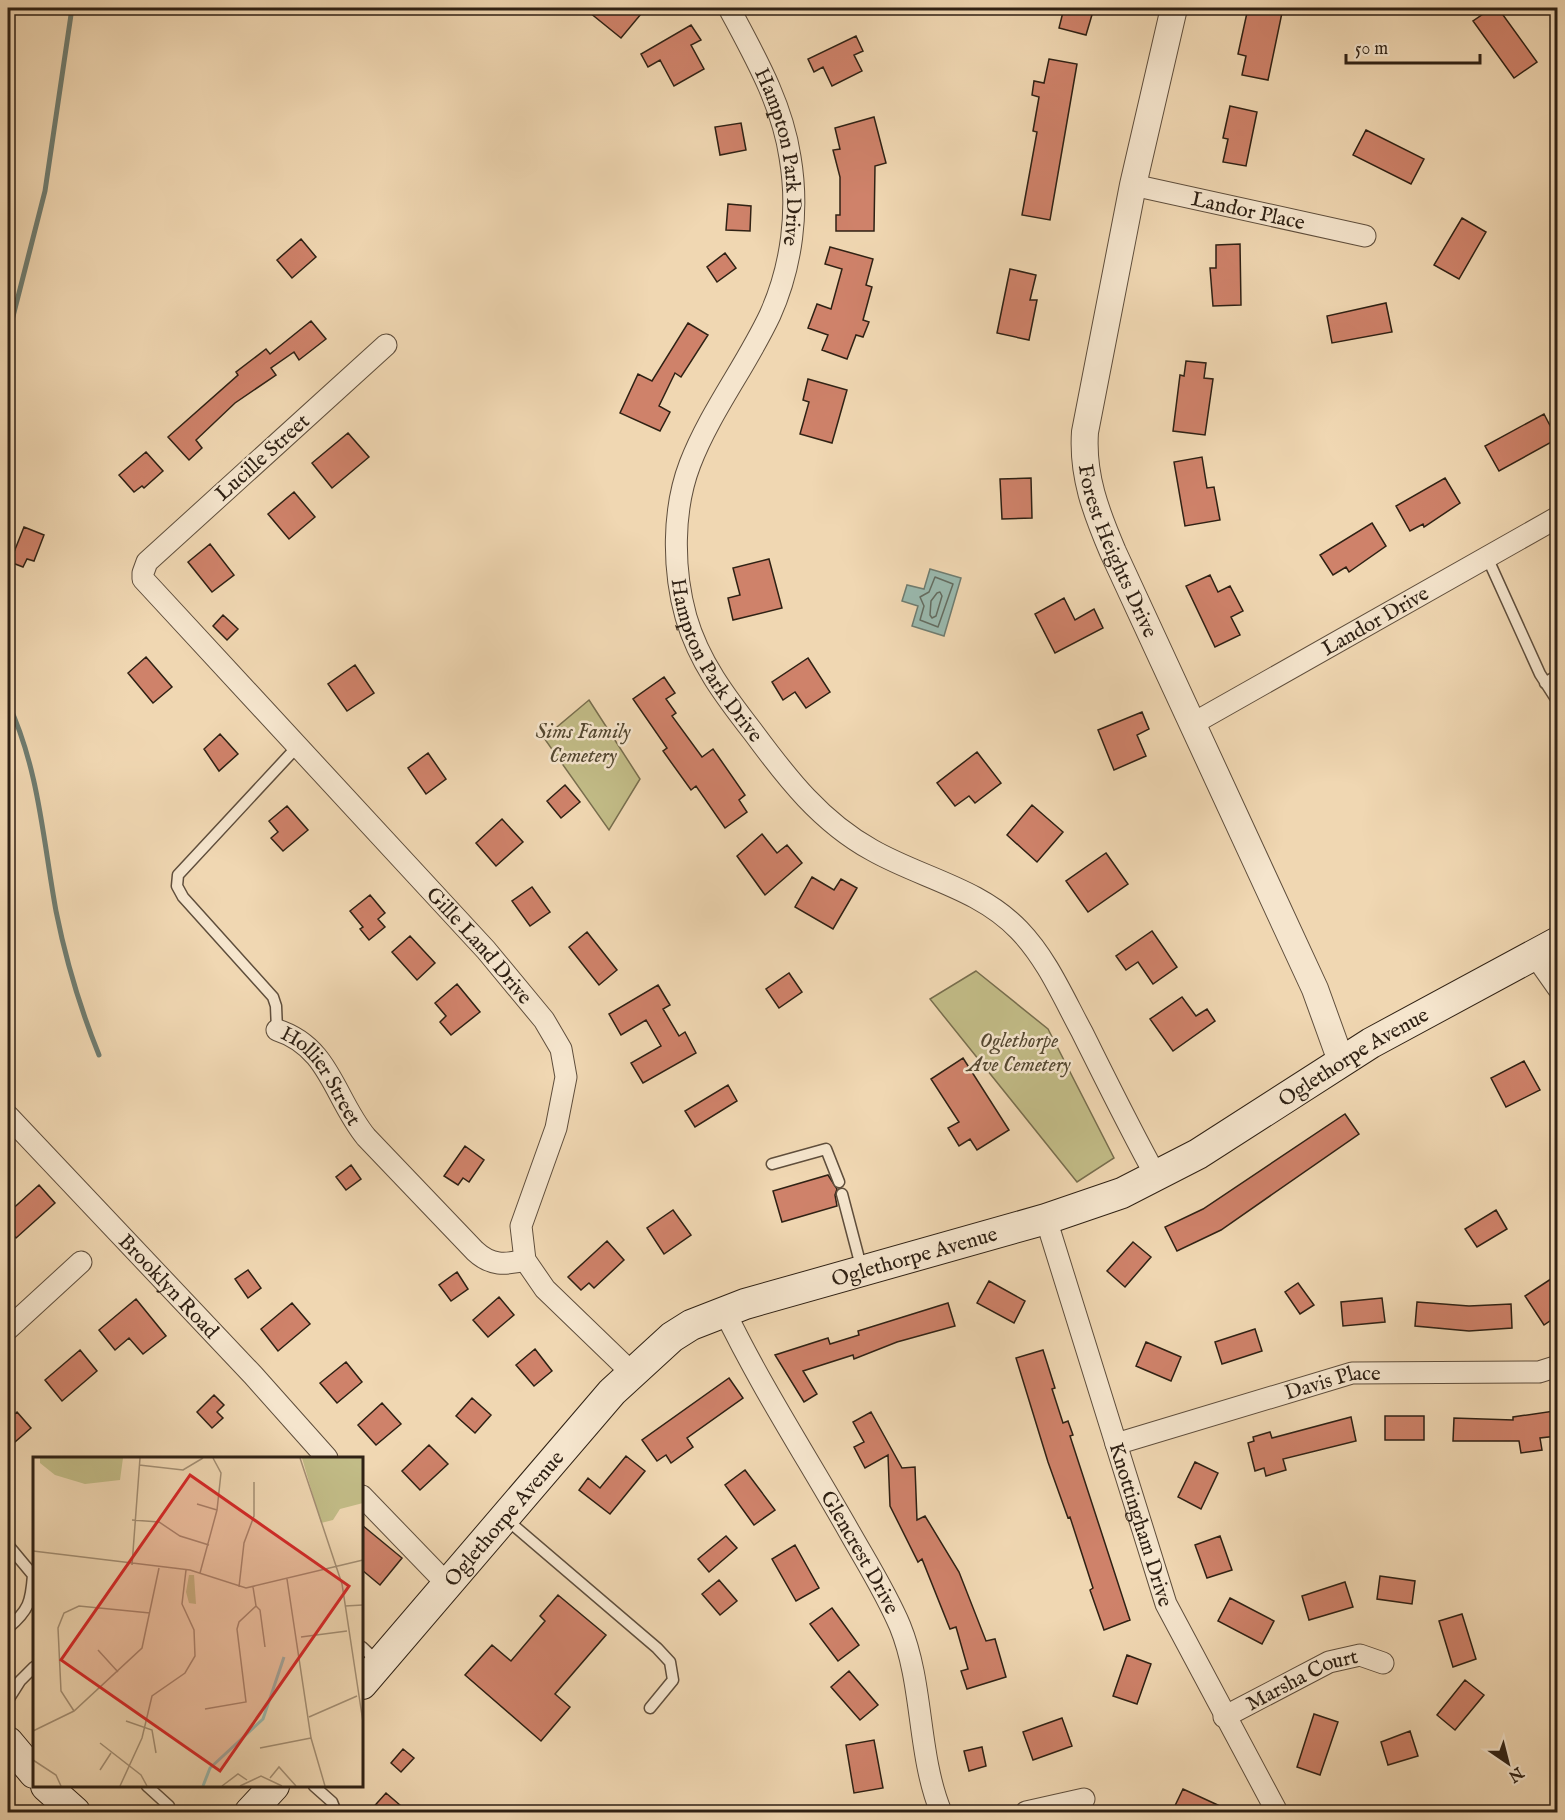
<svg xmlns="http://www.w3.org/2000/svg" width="1565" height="1820" viewBox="0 0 1565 1820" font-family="'IM FELL English',serif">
	<rect width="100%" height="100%" fill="#f0d7b2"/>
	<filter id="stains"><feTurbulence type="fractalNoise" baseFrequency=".00333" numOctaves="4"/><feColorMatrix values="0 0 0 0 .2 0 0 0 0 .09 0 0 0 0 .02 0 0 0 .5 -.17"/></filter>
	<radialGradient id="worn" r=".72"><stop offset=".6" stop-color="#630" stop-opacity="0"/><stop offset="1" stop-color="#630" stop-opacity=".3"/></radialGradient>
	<path fill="#c2bc87" stroke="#786e4e" stroke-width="1.5" d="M589,700l51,79 -31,51 -65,-92z
		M976,971l72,58 66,129 -37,24 -147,-183z"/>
	<path fill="#9ab9ae" stroke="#6f7c70" stroke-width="1.5" d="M930,569l31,9 -17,58 -32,-10 6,-20 -16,-5 5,-16 17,4z"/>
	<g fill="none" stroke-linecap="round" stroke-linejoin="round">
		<path stroke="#646d61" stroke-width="1.5" d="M935,577l18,7 -15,43 -18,-7 4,-14 -4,-9 9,-5z
			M937,593l3,-1 2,4 -6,20 -4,2 -2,-3 1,-14z"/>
		<path stroke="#6f7c70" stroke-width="5" d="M8,336l37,-145 27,-183
			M8,703c31,66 35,137 48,208 10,50 24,97 43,144"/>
	</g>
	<path fill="#cf826a" stroke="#2f2114" stroke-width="1.5" d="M584,8h62l-25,30z
		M1064,8h30l-8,27 -27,-7z
		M1248,8h35l-15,72 -26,-5 4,-19 -8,-2z
		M1492,8h6l39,54 -23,16 -41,-57z
		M691,25l10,15 -10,5 13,24 -30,17 -14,-26 -12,7 -7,-13z
		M856,36l7,15 -9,4 8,16 -30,15 -9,-19 -9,5 -6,-13z
		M1049,59l28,5 -27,156 -28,-5 15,-83 -4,-1 6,-34 -7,-2 2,-14 10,2z
		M1230,106l27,6 -11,54 -23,-4 5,-23 -5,-1z
		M874,117l12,46 -11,3 -1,65h-38v-16h4v-38l-7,-27 7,-1 -5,-21z
		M741,123l5,27 -26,5 -5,-28z
		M1366,130l58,29 -13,25 -58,-29z
		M728,204l23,2 -1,25 -24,-1z
		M1462,218l24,14 -27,47 -25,-14z
		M301,239l15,18 -24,21 -15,-18z
		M1240,244l1,61 -28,1 -3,-38h6v-23z
		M830,247l43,12 -7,26 6,2 -9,33 6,2 -6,15 -7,-2 -9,24 -25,-9 6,-15 -20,-7 9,-24 14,5 11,-40 -17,-5z
		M725,253l11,15 -19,14 -10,-15z
		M1010,269l26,6 -6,25h7l-8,40 -32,-7z
		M1386,303l6,29 -60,11 -5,-27z
		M311,321l15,18 -27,21 -5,-8 -23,16 5,7 -41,28 -39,37 6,8 -13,12 -21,-23 70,-62 -2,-3 30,-23 4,5z
		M688,323l20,12 -27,42 -6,-4 -16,33 11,6 -10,19 -40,-18 18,-39 14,7z
		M1186,361l20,2 -2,15 9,1 -8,56 -32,-4 7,-56 4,1z
		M808,379l39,11 -15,53 -32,-9 9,-32 -6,-2z
		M1544,414l13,25 -58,32 -14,-25z
		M348,433l21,24 -37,31 -20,-25z
		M146,452l17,19 -19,17 -2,-2 -8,6 -15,-17z
		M1202,457l5,31 7,-1 6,33 -35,6 -11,-64z
		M1031,478l1,40 -30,1 -2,-40z
		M1445,478l15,25 -36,24 -1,-3 -13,7 -14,-25z
		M294,492l21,25 -26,22 -21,-25z
		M1372,523l14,23 -37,26 -3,-5 -13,8 -13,-20z
		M24,527l20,8 -10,26 -7,-2 -4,8 -13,-5z
		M210,544l24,31 -22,17 -24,-30z
		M769,559l13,49 -49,12 -5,-22 12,-3 -7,-27z
		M1210,575l8,17 12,-6 13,25 -12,6 9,18 -25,12 -29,-61z
		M1064,598l11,22 19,-11 9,19 -48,25 -20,-39z
		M223,615l15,14 -11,11 -14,-14z
		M146,657l26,30 -19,16 -25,-30z
		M808,658l22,34 -24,16 -11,-16 -12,8 -11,-18z
		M355,665l19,28 -27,18 -19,-27z
		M664,677l11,16 -9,6 10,14 -4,3 30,41 11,-8 32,46 -6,5 8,12 -22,16 -29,-42 -5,4 -28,-39 4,-3 -34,-49z
		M1142,712l7,17 -12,6 9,21 -32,14 -16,-40z
		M220,734l18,20 -19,17 -15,-22z
		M977,752l24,31 -26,20 -6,-7 -14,10 -18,-23z
		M428,753l18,26 -20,15 -18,-26z
		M565,785l15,17 -19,16 -14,-17z
		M1032,805l31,27 -26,30 -30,-27z
		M287,806l21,24 -25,21 -12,-13 7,-6 -9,-11z
		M502,819l21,23 -27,24 -20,-23z
		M762,834l15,19 10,-8 15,18 -37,32 -28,-39z
		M1106,853l22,31 -40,28 -22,-31z
		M812,877l22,13 7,-11 16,9 -24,41 -38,-22z
		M532,887l18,25 -20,14 -18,-25z
		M370,895l15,18 -7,6 7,8 -16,13 -9,-11 3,-2 -13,-16z
		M1152,931l25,36 -24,17 -15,-22 -12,8 -10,-14z
		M587,932l30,38 -18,15 -30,-38z
		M410,936l25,27 -18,17 -25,-28z
		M789,973l13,19 -23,16 -13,-19z
		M457,984l23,28 -29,23 -11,-13 6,-6 -11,-13z
		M658,985l12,20 -7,4 16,27 6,-4 11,21 -53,30 -12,-20 30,-17 -15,-26 -25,15 -12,-21z
		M1182,997l14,19 11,-7 8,12 -42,30 -23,-32z
		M963,1058l46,72 -32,20 -7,-11 -11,7 -11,-18 11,-6 -28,-43z
		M1524,1061l16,29 -34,17 -15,-29z
		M728,1085l9,16 -42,26 -10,-16z
		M1345,1114l14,20 -138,96 -44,21 -12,-24 38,-18z
		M465,1146l19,14 -15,22 -6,-4 -5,7 -14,-9z
		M351,1165l10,14 -15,11 -10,-13z
		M828,1175l9,14 -2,6 2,11 -55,16 -9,-31z
		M39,1185l16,18 -39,35 -8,-9v-16z
		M673,1210l18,25 -27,19 -17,-26z
		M1496,1210l11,19 -30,18 -12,-18z
		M607,1241l17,19 -30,28 -5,-5 -8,7 -13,-13z
		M1133,1242l18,15 -26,30 -18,-16z
		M248,1270l13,18 -13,10 -13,-19z
		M457,1272l11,17 -17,12 -12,-16z
		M1557,1275v41l-13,9 -19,-29z
		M989,1281l36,20 -11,22 -37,-20z
		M1298,1283l16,22 -14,9 -15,-22z
		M499,1297l15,18 -26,22 -15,-17z
		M1382,1298l3,24 -42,4 -2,-24z
		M136,1299l30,37 -23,18 -14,-16 -14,12 -16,-20z
		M1417,1302l52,4 42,-2 1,24 -43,3 -54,-5z
		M292,1303l18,21 -32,27 -17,-22z
		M948,1303l7,23 -58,16 -43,17 -1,-4 -50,16 14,23 -13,8 -29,-47 53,-17 2,6 29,-9 -1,-4z
		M1255,1329l7,22 -40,13 -7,-22z
		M1146,1342l35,15 -10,24 -35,-15z
		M535,1349l17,22 -18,15 -18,-21z
		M80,1350l17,21 -35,30 -17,-21z
		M1043,1350l12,38 -3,1 11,34 5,-2 5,14 -3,1 60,184 -26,10 -14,-40 3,-2 -23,-71 -2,1 -20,-56 -32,-104z
		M346,1362l16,20 -25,21 -17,-20z
		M729,1378l14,20 -56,40 6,9 -22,16 -5,-8 -9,6 -15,-21z
		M214,1395l10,10 -7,7 6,6 -11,10 -15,-16z
		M472,1398l19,17 -16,18 -19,-17z
		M382,1403l19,21 -25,21 -18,-20z
		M1554,1411l3,25 -17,2 2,12 -21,3 -2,-12h-66l1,-23 59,2v-3z
		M17,1412l14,16 -23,20v-28z
		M871,1412l31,56 13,-1 2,53 8,-4 34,56 27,69 9,-2 11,38 -39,12 -6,-18 7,-2 -12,-42 -6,2 -28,-70 -4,3 -28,-56 -2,-51 -23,13 -11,-21 10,-5 -11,-20z
		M1385,1416h39v24h-39z
		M1351,1417l5,24 -73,18 3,11 -20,6 -2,-8 -9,3 -7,-28 6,-2 -1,-4 17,-5 2,6z
		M429,1445l19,19 -28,26 -18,-19z
		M626,1456l19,15 -35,43 -31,-24 9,-12 12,10z
		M1195,1462l23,11 -17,36 -23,-12z
		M745,1470l30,40 -21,15 -29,-40z
		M362,1525l40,33 -22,27 -18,-15z
		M726,1536l11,12 -28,24 -11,-13z
		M1220,1536l12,34 -25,8 -12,-33z
		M795,1545l24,43 -23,13 -24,-42z
		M1380,1576l35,5 -3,23 -35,-5z
		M719,1580l18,21 -17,14 -18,-21z
		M1345,1582l8,25 -44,13 -7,-24z
		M558,1595l48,40 -51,59 15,13 -29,34 -76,-66 27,-30 19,16 34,-40 -5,-5z
		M1230,1598l44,23 -12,23 -44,-23z
		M832,1608l27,37 -21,16 -28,-37z
		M1462,1614l14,45 -23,8 -14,-46z
		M1127,1655l24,9 -14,40 -24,-8z
		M849,1671l29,34 -18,15 -29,-33z
		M1465,1680l19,15 -29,35 -18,-15z
		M1314,1714l24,8 -18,53 -23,-8z
		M1062,1718l10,28 -39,14 -10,-28z
		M1410,1731l8,25 -30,9 -7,-23z
		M874,1740l9,48 -29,5 -8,-48z
		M982,1747l4,19 -17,5 -5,-20z
		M403,1749l11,9 -13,14 -10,-9z
		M1183,1789l50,23h-61z
		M386,1793l22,19h-39z"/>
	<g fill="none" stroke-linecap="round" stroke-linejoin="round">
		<defs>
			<path id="service" d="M1487,557l53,117 18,28
				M1545,683l13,-8
				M277,1030l-1,-24 -3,-9 -90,-100 -6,-11 1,-11 118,-127
				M772,1164l54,-15 13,33
				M842,1194l20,76
				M506,1519l151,129 13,14 3,18 -23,28
				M8,1545l25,30c-2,27 -4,35 -25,53
				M362,1647l17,16
				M8,1700l12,-19 14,-14
				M147,1786l22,20
				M314,1786l18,16 4,10"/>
			<g id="minor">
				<path id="s1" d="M729,8c25,47 53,95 61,149 9,53 2,109 -20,158 -24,51 -60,97 -80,149 -18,47 -17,106 -4,153 13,45 39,79 67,115 34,46 68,90 119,118 49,28 107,38 147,80 28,29 44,67 63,102 24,48 48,97 74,144"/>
				<path id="s2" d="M1133,185l232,51"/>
				<path id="s3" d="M386,345l-239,217 -4,11v6l343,371 58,70 17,29 5,28 -10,51 -35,98 4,34 20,29 86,83"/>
				<path id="s4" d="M1194,723l364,-206"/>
				<path d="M1534,954l24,34"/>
				<path id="s5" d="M277,1030c53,17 57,68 89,107l109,114c16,15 30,14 50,9"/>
				<path id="s6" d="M8,1116l245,259 74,83"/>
				<path id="s7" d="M1046,1219l120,385 111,208"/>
				<path id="s8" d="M724,1310c37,77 84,149 126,223 17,30 36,60 50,93 24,59 17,127 41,186"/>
				<path d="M8,1329l73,-67"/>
				<path id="s9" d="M1116,1444l236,-71 187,-1 19,-6"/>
				<path d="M362,1496l85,88"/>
				<path id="s10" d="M1224,1717l105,-55 31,-7 23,8"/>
				<path d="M1026,1812l58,-13"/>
			</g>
			<g id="tertiary">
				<path id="s11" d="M1174,8l-41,177 -48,247c-3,44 11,80 28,120l202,437 26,72"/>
			</g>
			<g id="secondary">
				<path id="s12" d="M362,1684l250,-292 60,-55 19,-12 54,-21 301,-85 76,-26 76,-39 173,-111 187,-101"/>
				<path d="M8,1742l26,31"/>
				<path d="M46,1786l29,26"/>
				<path d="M250,1812l24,-26"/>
			</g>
		</defs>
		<use href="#service" stroke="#5f4e3c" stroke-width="13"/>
		<use href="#minor" stroke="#5f4e3c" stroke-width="23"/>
		<use href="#tertiary" stroke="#5f4e3c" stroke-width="28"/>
		<use href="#secondary" stroke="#2f2114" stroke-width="32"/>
		<use href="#service" stroke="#f5e5cd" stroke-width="10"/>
		<use href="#minor" stroke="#f5e5cd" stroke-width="21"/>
		<use href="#tertiary" stroke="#f5e5cd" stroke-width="26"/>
		<use href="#secondary" stroke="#f5e5cd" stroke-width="30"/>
	</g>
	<g text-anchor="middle" stroke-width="5" stroke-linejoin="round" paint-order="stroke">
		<g font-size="21" fill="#2f2114" stroke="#f5e5cd">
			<text dy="7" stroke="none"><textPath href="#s1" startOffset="160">Hampton Park Drive</textPath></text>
			<text dy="7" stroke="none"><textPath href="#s2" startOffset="118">Landor Place</textPath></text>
			<text transform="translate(262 457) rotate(-42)" y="7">Lucille Street</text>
			<text dy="7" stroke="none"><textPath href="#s11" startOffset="558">Forest Heights Drive</textPath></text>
			<text dy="7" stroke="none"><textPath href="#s4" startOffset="208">Landor Drive</textPath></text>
			<text dy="7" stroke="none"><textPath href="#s1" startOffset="700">Hampton Park Drive</textPath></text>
			<text dy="7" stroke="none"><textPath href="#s3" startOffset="838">Gille Land Drive</textPath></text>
			<text dy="7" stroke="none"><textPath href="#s12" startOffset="1208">Oglethorpe Avenue</textPath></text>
			<text dy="7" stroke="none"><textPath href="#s5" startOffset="66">Hollier Street</textPath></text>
			<text dy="7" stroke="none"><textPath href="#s12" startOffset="722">Oglethorpe Avenue</textPath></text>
			<text dy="7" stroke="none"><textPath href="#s6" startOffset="234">Brooklyn Road</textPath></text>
			<text dy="7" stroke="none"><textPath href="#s9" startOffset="226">Davis Place</textPath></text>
			<text dy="7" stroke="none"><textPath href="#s12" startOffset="218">Oglethorpe Avenue</textPath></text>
			<text dy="7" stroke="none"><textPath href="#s7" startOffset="320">Knottingham Drive</textPath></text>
			<text dy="7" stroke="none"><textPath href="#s8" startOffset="278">Glencrest Drive</textPath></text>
			<text dy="7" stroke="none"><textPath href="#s10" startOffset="87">Marsha Court</textPath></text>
		</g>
		<g font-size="21" font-style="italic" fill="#544831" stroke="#f5e5cd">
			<text x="583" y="738">Sims Family<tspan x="583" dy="24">Cemetery</tspan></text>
			<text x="1019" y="1047">Oglethorpe<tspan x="1019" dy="24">Ave Cemetery</tspan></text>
		</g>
	</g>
	<g transform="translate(33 1457)">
		<rect width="330" height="330" fill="#f0d7b2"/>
		<path d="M7,1h83l-3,22 -35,4 -30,-9 -15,-12zM269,1h61v45l-23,6 -7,11 -12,3zM156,118h5l2,29 -7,-1 -3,-11z" fill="#c2bc87"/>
		<path fill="none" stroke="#9ab9ae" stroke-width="3" d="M170,329l7,-18 53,-49 21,-62"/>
		<path fill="none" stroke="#a38e73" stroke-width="1.5" d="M267,1l42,126 21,138M106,8l44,5 20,-12M164,47l20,6M99,63l27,2 21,14 29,9M0,94l157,19 56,18 117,-28M99,108l8,-107M167,116l17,-63 4,-37 -8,-15M254,122l24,159 14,48M206,130l5,-44 10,-27v-34M223,149l4,4 5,37M312,149l18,-1M268,180l46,-6M65,193l20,22M172,252l41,-7 -9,-73 2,-7 17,-16 -3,-19M41,254l-13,-20 -3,-63 6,-15 15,-7 71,7M276,260l48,-21M93,264l26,9 4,23M0,274l41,-20 68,-63 17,-80M67,286l41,32 6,11M227,291l51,-10M0,303l23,15 5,11M67,313l11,-17M237,321l9,-11 17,19M87,329l22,-48 10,-42 33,-23 10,-17 -1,-26 -12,-26 4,-34M189,329l16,-12 9,6M207,329l21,-10 21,10"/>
		<path fill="#d62828" fill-opacity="0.15" stroke="#d62828" stroke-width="3" d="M157,18l159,111 -129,185 -159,-111z"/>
		<rect width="330" height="330" fill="none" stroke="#2f2114" stroke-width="3"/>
	</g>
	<rect width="1565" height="1820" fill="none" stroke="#f0d7b2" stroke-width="30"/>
	<rect x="9" y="9" width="1547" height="1802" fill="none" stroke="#2f2114" stroke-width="3"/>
	<rect x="15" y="15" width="1535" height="1790" fill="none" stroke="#2f2114" stroke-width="1.5"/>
	<g transform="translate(1508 1763) rotate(145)" stroke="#f5e5cd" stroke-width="4.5" paint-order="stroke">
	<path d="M0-4.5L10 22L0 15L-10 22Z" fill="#2f2114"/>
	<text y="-9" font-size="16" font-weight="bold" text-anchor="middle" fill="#2f2114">N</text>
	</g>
	<path d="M1346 54v9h134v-9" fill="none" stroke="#2f2114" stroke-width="3"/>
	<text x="1355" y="54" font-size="18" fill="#2f2114" stroke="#f5e5cd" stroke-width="4.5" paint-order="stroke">50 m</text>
	<rect width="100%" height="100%" filter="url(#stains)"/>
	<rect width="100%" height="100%" fill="url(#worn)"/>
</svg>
